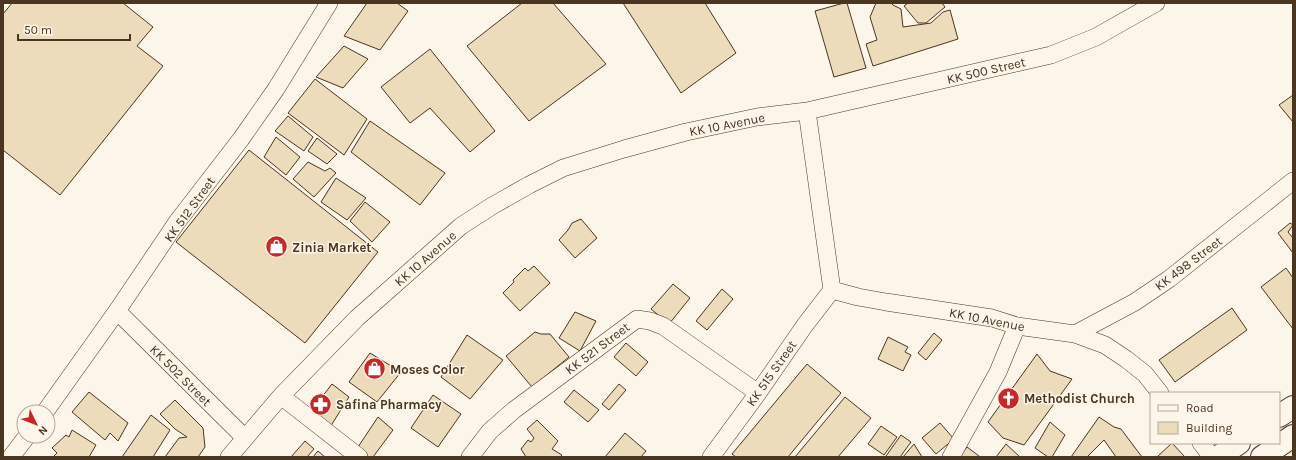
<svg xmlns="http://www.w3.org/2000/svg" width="1296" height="460" viewBox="0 0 1296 460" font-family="Karla,sans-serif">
	<rect width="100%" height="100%" fill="#fbf6e9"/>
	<path fill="#ecdcbc" stroke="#4a3520" d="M12,3h111l30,24 -16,19 26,20 -103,129 -57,-45v-136z
		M367,3h30l11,8 -28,39 -36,-14z
		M522,3h31l53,61 -77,57 -62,-75z
		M623,3h82l31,50 -55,40z
		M844,3h3l19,65 -32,9 -19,-66z
		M876,3h15l2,2 8,4 2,18 28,-4 12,-11 7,-2 8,29 -85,27 -7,-22 11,-4 -7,-23z
		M908,3h34l3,4 -19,16h-8l-14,-17z
		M344,46l24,13 -25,29 -27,-11z
		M430,49l65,82 -25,21 -40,-44 -20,15 -29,-36z
		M315,79l52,40 -23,36 -56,-42z
		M1293,95v27l-14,-17z
		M288,116l25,21 -9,14 -29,-20z
		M370,121l75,52 -25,32 -69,-53z
		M276,137l24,20 -14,18 -22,-18z
		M317,138l20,16 -10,10 -19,-13z
		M249,150l129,102 -73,91 -129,-101z
		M308,162l17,9 5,-3 6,5 -22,24 -21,-18z
		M336,178l30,20 -19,22 -26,-18z
		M365,202l25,20 -18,20 -22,-21z
		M581,219l16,19 -22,20 -16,-18 9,-10 4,-7z
		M1290,223l3,2 -5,7 5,6v15l-15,-20z
		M534,266l16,17 -30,28 -17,-18 11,-11 -1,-2 12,-12 3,3z
		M1286,268l7,10v51l-32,-42z
		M673,284l17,14 -21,26 -18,-15z
		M722,289l11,10 -26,31 -11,-9z
		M1232,308l15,22 -72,52 -16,-22z
		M575,312l21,9 -16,30 -21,-13z
		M535,332l6,2h9l19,23 -37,30 -26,-31z
		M934,333l8,7 -16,20 -8,-7z
		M467,335l36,25 -33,39 -29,-22z
		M888,337l20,10 -3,5 6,3 -8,16 -25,-12z
		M626,343l22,19 -12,14 -22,-19z
		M370,353l31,19 -24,30 -28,-20z
		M1037,354l13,17 22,8 -48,66 -21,-7 -15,-16z
		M807,364l34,29 -53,64h-52l-4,-3z
		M332,384l17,13 -22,35 -20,-16z
		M619,384l7,6 -17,20 -7,-6z
		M574,390l25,20 -11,12 -24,-20z
		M89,392l39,31 -10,18 -8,-8 -5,7 -33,-28z
		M433,395l28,19 -23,33 -27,-19z
		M845,397l26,21 -33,39h-43z
		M175,400l28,28 2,19 -7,10h-33l14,-19 8,-1 -12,-8 -15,-15z
		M151,415l19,15 -17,27h-31z
		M378,417l15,13 -20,27h-12l-7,-4z
		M1099,417l15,10 7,2 21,28h-26l-12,-17 -17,17h-16z
		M537,420l21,21 -6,8 10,6 -2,2h-34l-5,-8 7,-9 3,2 3,-4 -7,-9z
		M1050,422l15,13 -13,22h-4l-13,-9z
		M940,423l14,16 -18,15 -14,-16z
		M881,426l16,11 -13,18 -16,-11z
		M72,430l24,15 -7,12h-36l4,-4 -5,-5 14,-13 3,2z
		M625,433l21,18 -5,6h-36z
		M901,435l10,7 -11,15h-13l-1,-1z
		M305,441l9,8 -7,8h-16z
		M1172,443l13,14h-28z
		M914,444l8,13h-19z
		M1006,444l14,13h-24z
		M967,447l12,9v1h-20z
		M318,451l7,6h-12z"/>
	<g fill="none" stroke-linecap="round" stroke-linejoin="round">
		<defs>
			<path id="minor" d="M807,111l244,-56 45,-18 60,-34
				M117,311l128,127
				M1075,334l60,-32 34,-23 124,-98
				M281,396l78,61
				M45,412l72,-101 60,-89 64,-83 35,-50 53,-86
				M1201,443l11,14
				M11,457l16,-21
				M229,457l52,-61 76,-78 104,-92 31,-20 37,-21 34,-17 61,-19 62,-17 71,-15 50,-6 25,179 26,7 28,5 106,16 25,8 58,8 30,11 21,14 19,15 15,19
				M470,457l20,-26 24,-21 123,-91 13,2 13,5 95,67
				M711,457l47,-64 47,-68 27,-35
				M951,457l47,-85 19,-46"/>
			<path id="highway" d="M1279,416l14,-9
				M1218,457l21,-14
				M1262,457l31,-21"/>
		</defs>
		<use href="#minor" stroke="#4a3520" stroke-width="18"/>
		<use href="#highway" stroke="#4a3520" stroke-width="24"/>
		<use href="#minor" stroke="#fbf6e9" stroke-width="17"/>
		<use href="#highway" stroke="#fbf6e9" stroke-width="22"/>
	</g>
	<defs>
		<symbol id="shop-disc" viewBox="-11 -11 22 22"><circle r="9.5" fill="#c62828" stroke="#fbf6e9"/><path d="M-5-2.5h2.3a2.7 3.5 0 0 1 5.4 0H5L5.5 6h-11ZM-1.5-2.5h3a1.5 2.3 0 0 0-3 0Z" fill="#fff"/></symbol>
		<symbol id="church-disc" viewBox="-11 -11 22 22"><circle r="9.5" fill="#c62828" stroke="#fbf6e9"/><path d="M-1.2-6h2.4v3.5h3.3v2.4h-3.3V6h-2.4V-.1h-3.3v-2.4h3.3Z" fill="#fff"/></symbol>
		<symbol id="pharmacy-disc" viewBox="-11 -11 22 22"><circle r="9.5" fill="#c62828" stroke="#fbf6e9"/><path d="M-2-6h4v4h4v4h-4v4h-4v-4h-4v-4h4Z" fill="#fff"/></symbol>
	</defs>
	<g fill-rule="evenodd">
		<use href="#shop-disc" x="264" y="234" width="25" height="25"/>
		<use href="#shop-disc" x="362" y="356" width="25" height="25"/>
		<use href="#church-disc" x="996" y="386" width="25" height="25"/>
		<use href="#pharmacy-disc" x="308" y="392" width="25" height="25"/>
	</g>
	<g text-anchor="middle" stroke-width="3" stroke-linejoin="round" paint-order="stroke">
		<g font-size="13" fill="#4a3520" stroke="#fbf6e9">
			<text transform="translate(986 70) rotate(-13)" y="5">KK 500 Street</text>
			<text transform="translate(727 124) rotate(-11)" y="5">KK 10 Avenue</text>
			<text transform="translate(189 209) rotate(-54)" y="5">KK 512 Street</text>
			<text transform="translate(425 258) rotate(-41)" y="5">KK 10 Avenue</text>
			<text transform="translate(1188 263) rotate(-37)" y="5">KK 498 Street</text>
			<text transform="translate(987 319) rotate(11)" y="5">KK 10 Avenue</text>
			<text transform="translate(597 348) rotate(-37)" y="5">KK 521 Street</text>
			<text transform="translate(771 373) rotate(-55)" y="5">KK 515 Street</text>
			<text transform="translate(181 375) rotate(45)" y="5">KK 502 Street</text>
		</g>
		<g font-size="13" font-weight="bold" fill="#4a3520" stroke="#fbf6e9" text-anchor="start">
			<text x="292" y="252">Zinia Market</text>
			<text x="390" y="374">Moses Color</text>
			<text x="1024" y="403">Methodist Church</text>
			<text x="336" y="409">Safina Pharmacy</text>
		</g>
	</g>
	<rect width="1296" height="460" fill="none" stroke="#4a3520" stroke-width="8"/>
	<rect x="1150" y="392" width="130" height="52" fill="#fbf6e9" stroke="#b4a999"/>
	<rect x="1158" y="405" width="20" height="6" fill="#fbf6e9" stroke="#b4a999"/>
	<text x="1186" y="412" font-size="12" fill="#4a3520">Road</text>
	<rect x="1158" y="422" width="20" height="12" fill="#ecdcbc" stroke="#b4a999"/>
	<text x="1186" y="432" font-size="12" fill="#4a3520">Building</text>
	<g transform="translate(36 424) rotate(133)"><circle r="19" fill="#fbf6e9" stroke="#b4a999"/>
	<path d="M0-3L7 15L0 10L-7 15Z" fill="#c62828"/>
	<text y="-6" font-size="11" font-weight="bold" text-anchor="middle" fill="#4a3520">N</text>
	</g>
	<path d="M18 34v6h112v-6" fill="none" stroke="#4a3520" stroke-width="2"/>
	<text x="24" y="34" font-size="12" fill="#4a3520" stroke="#fbf6e9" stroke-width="3" paint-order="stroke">50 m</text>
</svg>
